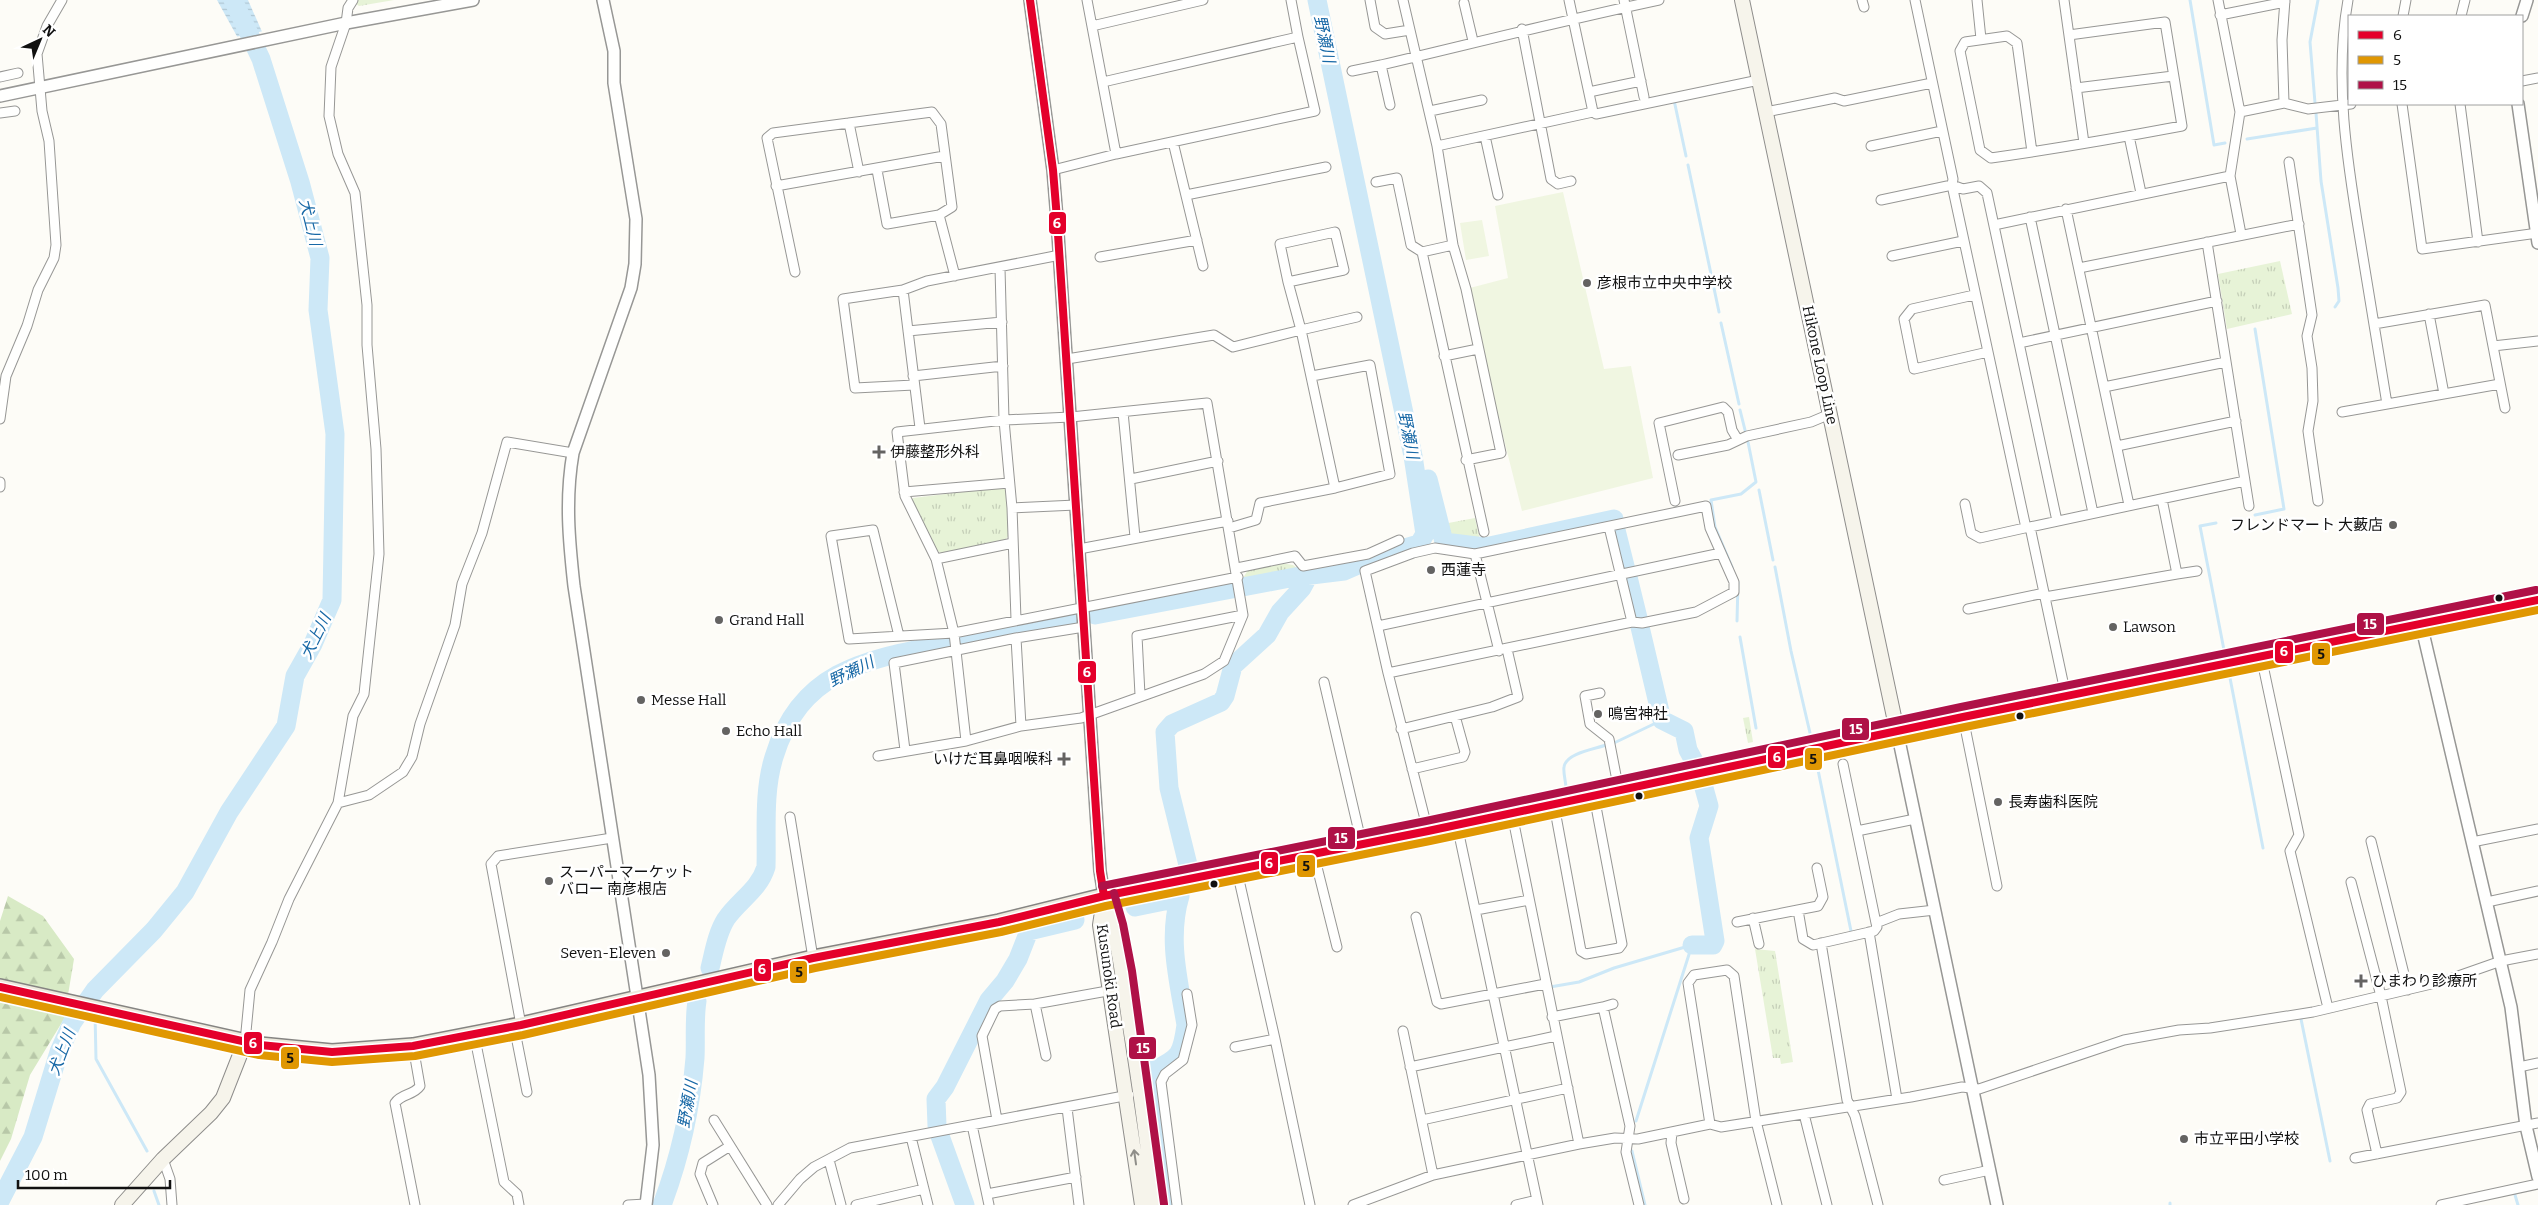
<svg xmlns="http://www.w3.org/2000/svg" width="2538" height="1205" viewBox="0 0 2538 1205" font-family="Bitter,'Noto Sans JP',serif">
	<defs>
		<pattern id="grass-tufts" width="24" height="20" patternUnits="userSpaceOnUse" patternTransform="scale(1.25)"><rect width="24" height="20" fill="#e7f3d7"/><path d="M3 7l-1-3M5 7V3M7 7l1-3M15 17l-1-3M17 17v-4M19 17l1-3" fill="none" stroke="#c5cfb8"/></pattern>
		<pattern id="forest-firs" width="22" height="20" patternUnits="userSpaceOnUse" patternTransform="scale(1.25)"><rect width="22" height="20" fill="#d8eac5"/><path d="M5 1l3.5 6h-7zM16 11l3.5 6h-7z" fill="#b8c8a8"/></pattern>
		<pattern id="water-rules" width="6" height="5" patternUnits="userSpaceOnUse" patternTransform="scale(1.25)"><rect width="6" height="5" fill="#cde8f7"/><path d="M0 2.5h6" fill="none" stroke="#afc6d3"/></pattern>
	</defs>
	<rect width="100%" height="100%" fill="#fdfcf7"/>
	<path fill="url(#grass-tufts)" d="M351,0h43l-35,6z
		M2280,261l12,53 -65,15 -9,-55z
		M1003,487l3,4 3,44 -4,5 -63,13 -7,-3 -24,-49 2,-3z
		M1475,518l5,22c-15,-2 -33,1 -37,-16z
		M1281,563l12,2 7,5 -56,11 -1,-3 5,-8z
		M1749,717l4,25 -5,1 -5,-25z
		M1755,949l20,2 18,111 -12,2 -1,-6h-7z"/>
	<path fill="url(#forest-firs)" d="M8,896l35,20 31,43 -10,60 -34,56 -19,64 -11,22v-240z"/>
	<path fill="#f0f6e1" d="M1563,192l41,177 27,-3 22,112 -131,33 -56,-222 42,-11 -13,-72z
		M1482,220l7,36 -23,4 -6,-37z"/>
	<path fill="url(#water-rules)" d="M217,0h31l15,34 -24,6z"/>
	<path fill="#fdfcf7" d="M264,31l1,4 -28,6 -2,-4z"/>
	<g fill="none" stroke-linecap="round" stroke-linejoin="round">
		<path stroke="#cde8f7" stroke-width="3" d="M2190,0l24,145 11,-2
			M1674,100l12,56
			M2315,103l-5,-61 8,-42
			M2316,113l5,68 17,107 1,13 -4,6
			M2247,139l70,-11
			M1688,165l31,147
			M1721,323l18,81
			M1740,410l5,20
			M1759,490l14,70
			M2255,515l29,-6 -29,-180
			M2216,523l-16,3 24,124
			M1732,567l-17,-40 -4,-27 30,-6 15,-12 -8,-40
			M1775,567l16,84 19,82
			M1737,621l1,-39
			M1740,637l16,91
			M2230,678l33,170
			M1614,743l44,-21 3,-6
			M1817,765l34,166
			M1566,788c0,-6 -3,-15 -2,-21 2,-14 31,-18 42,-22
			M1550,987l29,-5 35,-14 78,-23 -56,176
			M95,990v14
			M95,1013l1,46 51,92
			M2301,1019l29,142
			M1632,1151l13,54
			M154,1191l5,14
			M2515,1195l3,10
			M2170,1203v2"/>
		<path stroke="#cde8f7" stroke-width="19" d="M1428,479l16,63 41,5 129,-28v3
			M1616,530l10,40
			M1628,577l10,41
			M1095,615l200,-38 49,-6 37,-16 38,-11 6,-10 -12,-78 -96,-456
			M1640,627l22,93 22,11 4,19 6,11
			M1188,865l-19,-77 -4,-56 7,-8 49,-22 4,-6 8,-30 34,-31 13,-23 22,-24 7,-13
			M1135,907l44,-9
			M1692,945h21l2,-4 -16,-103 10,-32 -5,-18
			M710,968c4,-16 7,-35 16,-49 13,-19 33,-29 40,-52 1,-35 -3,-75 8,-110 27,-89 95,-98 176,-114 41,-8 82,-16 123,-24
			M937,1126l-1,-27 9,-12 44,-87 16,-19 13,-22 11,-28 46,-11
			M940,1136l25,69
			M0,1201l33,-64 26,-85 13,-29 23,-33 59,-60 31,-38 44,-80 57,-86 9,-50 18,-32 19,-44 3,-166 -17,-124 2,-52 -20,-76 -39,-123 -28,-59
			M662,1205c17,-45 29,-98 33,-147 1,-19 -1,-38 2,-57
			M1169,1205l-16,-132 1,-3c26,-12 28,-16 32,-45 -7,-43 -19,-86 -6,-129"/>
		<defs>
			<path id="minor" d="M1087,0l29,154
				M1370,0l5,27 10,7 25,-4
				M1403,0l34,146 16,99 13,44 35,164 -35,7
				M1569,0l24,112
				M1624,0l20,97
				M1862,0l2,7
				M1915,0l38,179 -1,6 74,343
				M1977,0l4,39
				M2064,0l20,143
				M2218,0l22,112 -10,64 11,58
				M2348,0c-14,78 -1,161 12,239 9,55 18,110 27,165
				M1464,3l9,38
				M2220,15l65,-13
				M2403,16l3,-16
				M2461,16l4,-16
				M1092,26l111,-26
				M1522,29l29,150 7,5 13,-3
				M1352,71l29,-6
				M0,77l18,-4
				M2522,81l16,-3
				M1103,82l195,-45 -7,-37
				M2076,88l97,-12
				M1589,92l52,-11
				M2284,103l-2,-63 3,-40
				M2402,104l20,145 116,-16
				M2460,104l18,138
				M1390,105l-9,-40c93,-22 184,-45 278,-65
				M1430,111l52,-11
				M1766,112l69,-14 9,3 88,-18
				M2240,112l44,-9 24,6 43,-5
				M0,113l15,-2
				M849,123l10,49
				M1485,136l13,59
				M2129,136l12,57
				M1173,142l30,124
				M1437,146l156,-34 3,2 163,-34
				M1871,146l71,-15
				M2032,152l-15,-109 -10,-7 -42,6 -5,9 20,99 11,8c63,-9 127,-20 191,-32l-17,-104 -96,13
				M2289,162l23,153 -5,21 5,32 1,33 -5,30 10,70
				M877,170l10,54 52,-9
				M1053,170l63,-16 199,-43 -17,-74
				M1376,182l21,-4 14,67 11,7 62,280
				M776,186l168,-30
				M1186,195l140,-28
				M1881,200l71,-15 11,4 16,-3 8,7 70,328
				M2066,209l63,296
				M2030,217l63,296
				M1994,225l236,-49
				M2207,242l42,264
				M1422,252l31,-7
				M1892,256l71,-15
				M1100,257l97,-17
				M1000,268l4,152 8,88 4,111
				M2079,268l220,-44
				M795,272l-28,-134 6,-5 159,-21 9,12 11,83 -13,8 16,61
				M1288,282l-8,-38 55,-12 9,38 -56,12 13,48 56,-13
				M903,290l-60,9 12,89 59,-3
				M1974,295l-62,14 -8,10 10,50 74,-17
				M2429,314l15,80
				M2374,324l111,-19 20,103
				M908,331l94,-9
				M2019,343l198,-42
				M2493,346l45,-5
				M1444,356l34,-7
				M1067,359l147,-24 19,12 68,-17 34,158 -75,15 -4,17 -27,8
				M913,376l90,-10
				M1312,376l58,-11 20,109 -55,14
				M2104,387l122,-25
				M1123,412l12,125
				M2342,412l158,-28
				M0,419l6,-43 21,-50 11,-36 16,-32 2,-13 -7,-104 -7,-30 -5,-57 10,-28 15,-26
				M920,428l-17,-138 24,-9 133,-26
				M2117,446l119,-25
				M1678,455l50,-10 19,-9 64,-14 19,-8
				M1131,479l87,-18
				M0,482v5
				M904,492l105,-9
				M1675,501l-16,-78 64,-16 5,5 4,18 6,10
				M1965,504l6,29 9,5 49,-11
				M1012,508l64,-3
				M1609,527l23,95
				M1079,549l149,-28
				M1475,554l24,97
				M936,559l77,-16
				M1237,568l58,-12 8,10 65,-12 31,-14
				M2177,574l20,-3
				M2045,597l132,-23 -15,-75
				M1968,609l76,-16
				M1378,626l343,-73
				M899,636l-26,-106 -42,6 18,103 105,-6 284,-56
				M1016,638l5,88
				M2261,656l38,179 -9,16 38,157
				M1388,673l244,-51 10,1 54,-11 38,-20v-10l-24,-54 -4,-22 -231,48 -40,-6 -22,5 -48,18 23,102 40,158
				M1324,682l38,163
				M1600,693l-15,3 5,28 19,15 10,52
				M1140,695l-3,-59 106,-21
				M2066,696l-36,-169 215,-46
				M1963,717l34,169
				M1401,729l91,-22 26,-10 -11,-48
				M905,750l-11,-87 122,-25 68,-11
				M878,756l88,-15 55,-15 60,-8 123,-44 20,-13 19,-46 -36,-212 -136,14 -67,3 -107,12 8,64 31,63 18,74 12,108
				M1843,764l33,159
				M1412,769l51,-12 2,-5 -10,-36
				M338,803l31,-8 34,-23 9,-15 8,-33 35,-99 7,-41 20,-51 25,-91 66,11
				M1554,805l27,146 5,3 33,-6 3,-4 -28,-148
				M1512,814l67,330
				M790,817l23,141
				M1457,825l81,380
				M1857,831l58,-12
				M2371,841l37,149
				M2472,842l66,-13
				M1314,855l23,92
				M1237,871l38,168 35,166
				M2351,882l30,114 20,96 -4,6 -27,6 -3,6 10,44
				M2487,902l51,-11
				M1476,910l53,-10
				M1798,910l5,29 10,6 61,-14 3,-4 -1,-4 23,-9 36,-4
				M1416,917l21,85 4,2 104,-20
				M1753,918l6,26
				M1737,922l81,-16 5,-9 -6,-29
				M1869,932l28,167
				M1821,943l26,157 8,16 23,89
				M1035,1004l11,52
				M1603,1007l10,-3
				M1552,1017l51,-10 27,119 -4,26 13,53
				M521,1025l-30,-161 7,-8 114,-18
				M514,1026l13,66
				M1403,1031l30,144
				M474,1034l30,148 13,12 2,11
				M245,1042l5,-52 22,-48 17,-43 49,-96 15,-87 11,-22 15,-140 -3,-105 -9,-104v-40l-12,-112 -17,-39 -9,-38 2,-49 15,-44 2,-15 5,-8
				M413,1046l7,40c-7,10 -18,7 -25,17l20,102
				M1235,1047l40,-8
				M1410,1067l146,-31
				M2519,1067l19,-4
				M1067,1108l12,97
				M1804,1114l23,91
				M714,1120l53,85
				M997,1120l-15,-84 13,-27 5,-3 35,-2 89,-16
				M1422,1120l146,-32
				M1710,1124l-22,-141 6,-8 33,-5 7,6 22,145 21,84
				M972,1125l17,80
				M1672,1132l-1,11 13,56
				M911,1137l17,68
				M2355,1158l183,-35
				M163,1159l7,20 2,26
				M829,1160l12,45
				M1944,1180l46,-10
				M987,1194l89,-17
				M628,1205l18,-1
				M713,1205l-13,-31 3,-11 27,-17
				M778,1205l22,-26 14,-12 36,-19 279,-53
				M856,1205l68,-16
				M1177,1205l-16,-123 4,-8 18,-14 9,-35 -5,-31
				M1353,1205l80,-30 146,-31 36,-6 23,1 72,-15 11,3 190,-30 51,-10 17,2 145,-49 55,-10 31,-2 103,-16 131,-31 57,-20 37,-7
				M1516,1205l21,-5
				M2441,1205l97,-21"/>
			<path id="tertiary" d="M603,0l11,51v32l22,136 -1,45 -4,24 -58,165c-8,46 -4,88 1,133l75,489 4,70 -7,60
				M1030,0l23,170 4,49 43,652 4,25
				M2522,16l5,-16
				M0,96l346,-73 127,-23
				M2518,104l20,139
				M2421,624l90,383 15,119 12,51
				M1897,731l100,474"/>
			<path id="secondary" d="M1742,0l155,731
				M1104,896c14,40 19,82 25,124 10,61 19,123 25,185
				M1104,899l-4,26 42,280
				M122,1205l41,-46 48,-46 12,-15 22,-56"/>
			<path id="primary" d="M0,987l260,58 72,7 81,-6 108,-21 292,-67 186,-36 105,-26 324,-65 535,-114 575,-117"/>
		</defs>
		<use href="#minor" stroke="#979795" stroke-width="11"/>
		<use href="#tertiary" stroke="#979795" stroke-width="14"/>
		<use href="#secondary" stroke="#8e8d8b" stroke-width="16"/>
		<use href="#primary" stroke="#858482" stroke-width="18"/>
		<use href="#minor" stroke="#fffffe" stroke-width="9"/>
		<use href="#tertiary" stroke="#fffffe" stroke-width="11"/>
		<use href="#secondary" stroke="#f6f4eb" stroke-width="14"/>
		<use href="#primary" stroke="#ede9dc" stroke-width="15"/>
		<defs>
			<path id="bus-1" d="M1030,0l23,170 4,49 43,652 4,25
				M0,987l260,58 72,7 81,-6 108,-21 292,-67 186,-36 105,-26 324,-65 535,-114 575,-117"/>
			<path id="bus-2" d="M0,997l259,58 73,7 83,-6 108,-21 292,-67 186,-36 105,-26 324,-65 535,-114 573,-117"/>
			<path id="bus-3" d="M1102,886l324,-65 535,-114 575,-117
				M1114,893l9,31 9,47 32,233"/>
		</defs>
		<use href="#bus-1" stroke="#fff" stroke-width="11"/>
		<use href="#bus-2" stroke="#fff" stroke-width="11"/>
		<use href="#bus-3" stroke="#fff" stroke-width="11"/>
		<use href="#bus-1" stroke="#e4002b" stroke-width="8"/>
		<use href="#bus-2" stroke="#e09702" stroke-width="8"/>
		<use href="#bus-3" stroke="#af1147" stroke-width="8"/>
	</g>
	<defs><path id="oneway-shaft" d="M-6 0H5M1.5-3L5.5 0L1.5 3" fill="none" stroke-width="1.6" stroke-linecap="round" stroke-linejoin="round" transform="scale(1.25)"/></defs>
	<use stroke="#8f8e89" href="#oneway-shaft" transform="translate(1135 1157) rotate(-98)"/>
	<g fill="#646362" stroke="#fff" stroke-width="2">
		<circle cx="1587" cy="283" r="5"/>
		<path d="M876.5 444.5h5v5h5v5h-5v5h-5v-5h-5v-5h5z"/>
		<circle cx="2393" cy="525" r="5"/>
		<circle cx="1431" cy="570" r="5"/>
		<circle cx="719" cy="620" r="5"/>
		<circle cx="2113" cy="627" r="5"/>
		<circle cx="641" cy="700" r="5"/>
		<circle cx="1598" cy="714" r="5"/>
		<circle cx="726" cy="731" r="5"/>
		<path d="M1061.5 751.5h5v5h5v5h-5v5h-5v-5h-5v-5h5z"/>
		<circle cx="1998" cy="802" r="5"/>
		<circle cx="549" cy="881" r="5"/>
		<circle cx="666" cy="953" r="5"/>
		<path d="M2358.5 973.5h5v5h5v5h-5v5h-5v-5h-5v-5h5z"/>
		<circle cx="2184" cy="1139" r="5"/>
	</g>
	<g fill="#111" stroke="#fff" stroke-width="2">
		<circle cx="2499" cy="598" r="4.5"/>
		<circle cx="2020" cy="716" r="4.5"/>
		<circle cx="1639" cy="796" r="4.5"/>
		<circle cx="1214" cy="884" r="4.5"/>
	</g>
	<g text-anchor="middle" stroke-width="5" stroke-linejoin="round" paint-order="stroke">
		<g font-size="15" fill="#111" stroke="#fff" text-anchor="start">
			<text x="1597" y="288">彦根市立中央中学校</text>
			<text x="890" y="457">伊藤整形外科</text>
			<text x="2383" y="530" text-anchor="end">フレンドマート 大藪店</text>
			<text x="1441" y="575">西蓮寺</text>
			<text x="729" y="625">Grand Hall</text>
			<text x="2123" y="632">Lawson</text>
			<text x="651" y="705">Messe Hall</text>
			<text x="1608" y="719">鳴宮神社</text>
			<text x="736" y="736">Echo Hall</text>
			<text x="1053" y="764" text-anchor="end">いけだ耳鼻咽喉科</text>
			<text x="2008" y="807">長寿歯科医院</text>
			<text x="559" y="877">スーパーマーケット<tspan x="559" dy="17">バロー 南彦根店</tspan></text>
			<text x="656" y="958" text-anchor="end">Seven-Eleven</text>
			<text x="2372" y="986">ひまわり診療所</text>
			<text x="2194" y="1144">市立平田小学校</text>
		</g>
		<g font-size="15" fill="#111" stroke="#fff">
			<text transform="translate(1820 365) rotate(78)" y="5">Hikone Loop Line</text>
			<text transform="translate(1109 976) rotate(82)" y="5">Kusunoki Road</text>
		</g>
		<g font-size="16" font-style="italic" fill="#1768a6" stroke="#fff">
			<text transform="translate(1325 39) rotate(78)" y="6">野瀬川</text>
			<text transform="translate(311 222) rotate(76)" y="6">犬上川</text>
			<text transform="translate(1409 435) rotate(79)" y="6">野瀬川</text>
			<text transform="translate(315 636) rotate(-64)" y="6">犬上川</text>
			<text transform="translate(851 671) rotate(-26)" y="6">野瀬川</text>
			<text transform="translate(61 1052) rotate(-69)" y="6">犬上川</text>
			<text transform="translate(687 1104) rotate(-80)" y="6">野瀬川</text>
		</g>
	</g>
	<g stroke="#fff" stroke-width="2">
		<rect x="1048" y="211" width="19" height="24" rx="5" fill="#e4002b"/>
		<rect x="2356" y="612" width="29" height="24" rx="5" fill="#af1147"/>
		<rect x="2274" y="640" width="20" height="24" rx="5" fill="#e4002b"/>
		<rect x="2311" y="642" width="20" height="24" rx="5" fill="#e09702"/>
		<rect x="1077" y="660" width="20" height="24" rx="5" fill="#e4002b"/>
		<rect x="1841" y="717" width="29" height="24" rx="5" fill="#af1147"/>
		<rect x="1767" y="745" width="19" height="24" rx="5" fill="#e4002b"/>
		<rect x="1804" y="747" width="19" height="24" rx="5" fill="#e09702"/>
		<rect x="1327" y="826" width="29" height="24" rx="5" fill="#af1147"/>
		<rect x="1260" y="851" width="19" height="24" rx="5" fill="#e4002b"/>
		<rect x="1296" y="854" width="20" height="24" rx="5" fill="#e09702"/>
		<rect x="753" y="958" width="19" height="24" rx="5" fill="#e4002b"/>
		<rect x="789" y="960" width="19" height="24" rx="5" fill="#e09702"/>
		<rect x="243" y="1031" width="20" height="24" rx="5" fill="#e4002b"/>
		<rect x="1128" y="1036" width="29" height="24" rx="5" fill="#af1147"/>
		<rect x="280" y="1046" width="20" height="24" rx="5" fill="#e09702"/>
	</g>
	<g font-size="14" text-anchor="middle" font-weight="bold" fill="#fff">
		<text x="1057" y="228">6</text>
		<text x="2370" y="629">15</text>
		<text x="2284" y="656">6</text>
		<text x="1087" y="677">6</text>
		<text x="1856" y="734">15</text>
		<text x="1777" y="762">6</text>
		<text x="1341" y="843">15</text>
		<text x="1269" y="868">6</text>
		<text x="762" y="974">6</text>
		<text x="253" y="1048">6</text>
		<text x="1143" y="1053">15</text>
	</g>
	<g font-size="14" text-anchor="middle" font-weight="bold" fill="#111">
		<text x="2321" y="659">5</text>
		<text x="1813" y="764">5</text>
		<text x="1306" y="871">5</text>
		<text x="799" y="977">5</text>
		<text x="290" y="1063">5</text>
	</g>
	<rect x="2348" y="15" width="175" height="90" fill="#ffffff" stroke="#a0a0a0"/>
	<rect x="2358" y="31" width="25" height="8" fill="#e4002b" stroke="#a0a0a0"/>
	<text x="2393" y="40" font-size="15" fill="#111111">6</text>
	<rect x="2358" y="56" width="25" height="8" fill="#e09702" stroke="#a0a0a0"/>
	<text x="2393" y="65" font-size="15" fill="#111111">5</text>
	<rect x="2358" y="81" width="25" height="8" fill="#af1147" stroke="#a0a0a0"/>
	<text x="2393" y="90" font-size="15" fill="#111111">15</text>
	<g transform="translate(40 40) rotate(44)" stroke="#ffffff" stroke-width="4" paint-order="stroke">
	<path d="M0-4L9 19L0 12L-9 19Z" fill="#111111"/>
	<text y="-8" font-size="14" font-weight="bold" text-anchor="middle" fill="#111111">N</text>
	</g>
	<path d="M18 1180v8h152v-8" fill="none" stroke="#111111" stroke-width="2.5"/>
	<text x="25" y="1180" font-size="15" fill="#111111" stroke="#ffffff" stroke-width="4" paint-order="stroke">100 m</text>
</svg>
